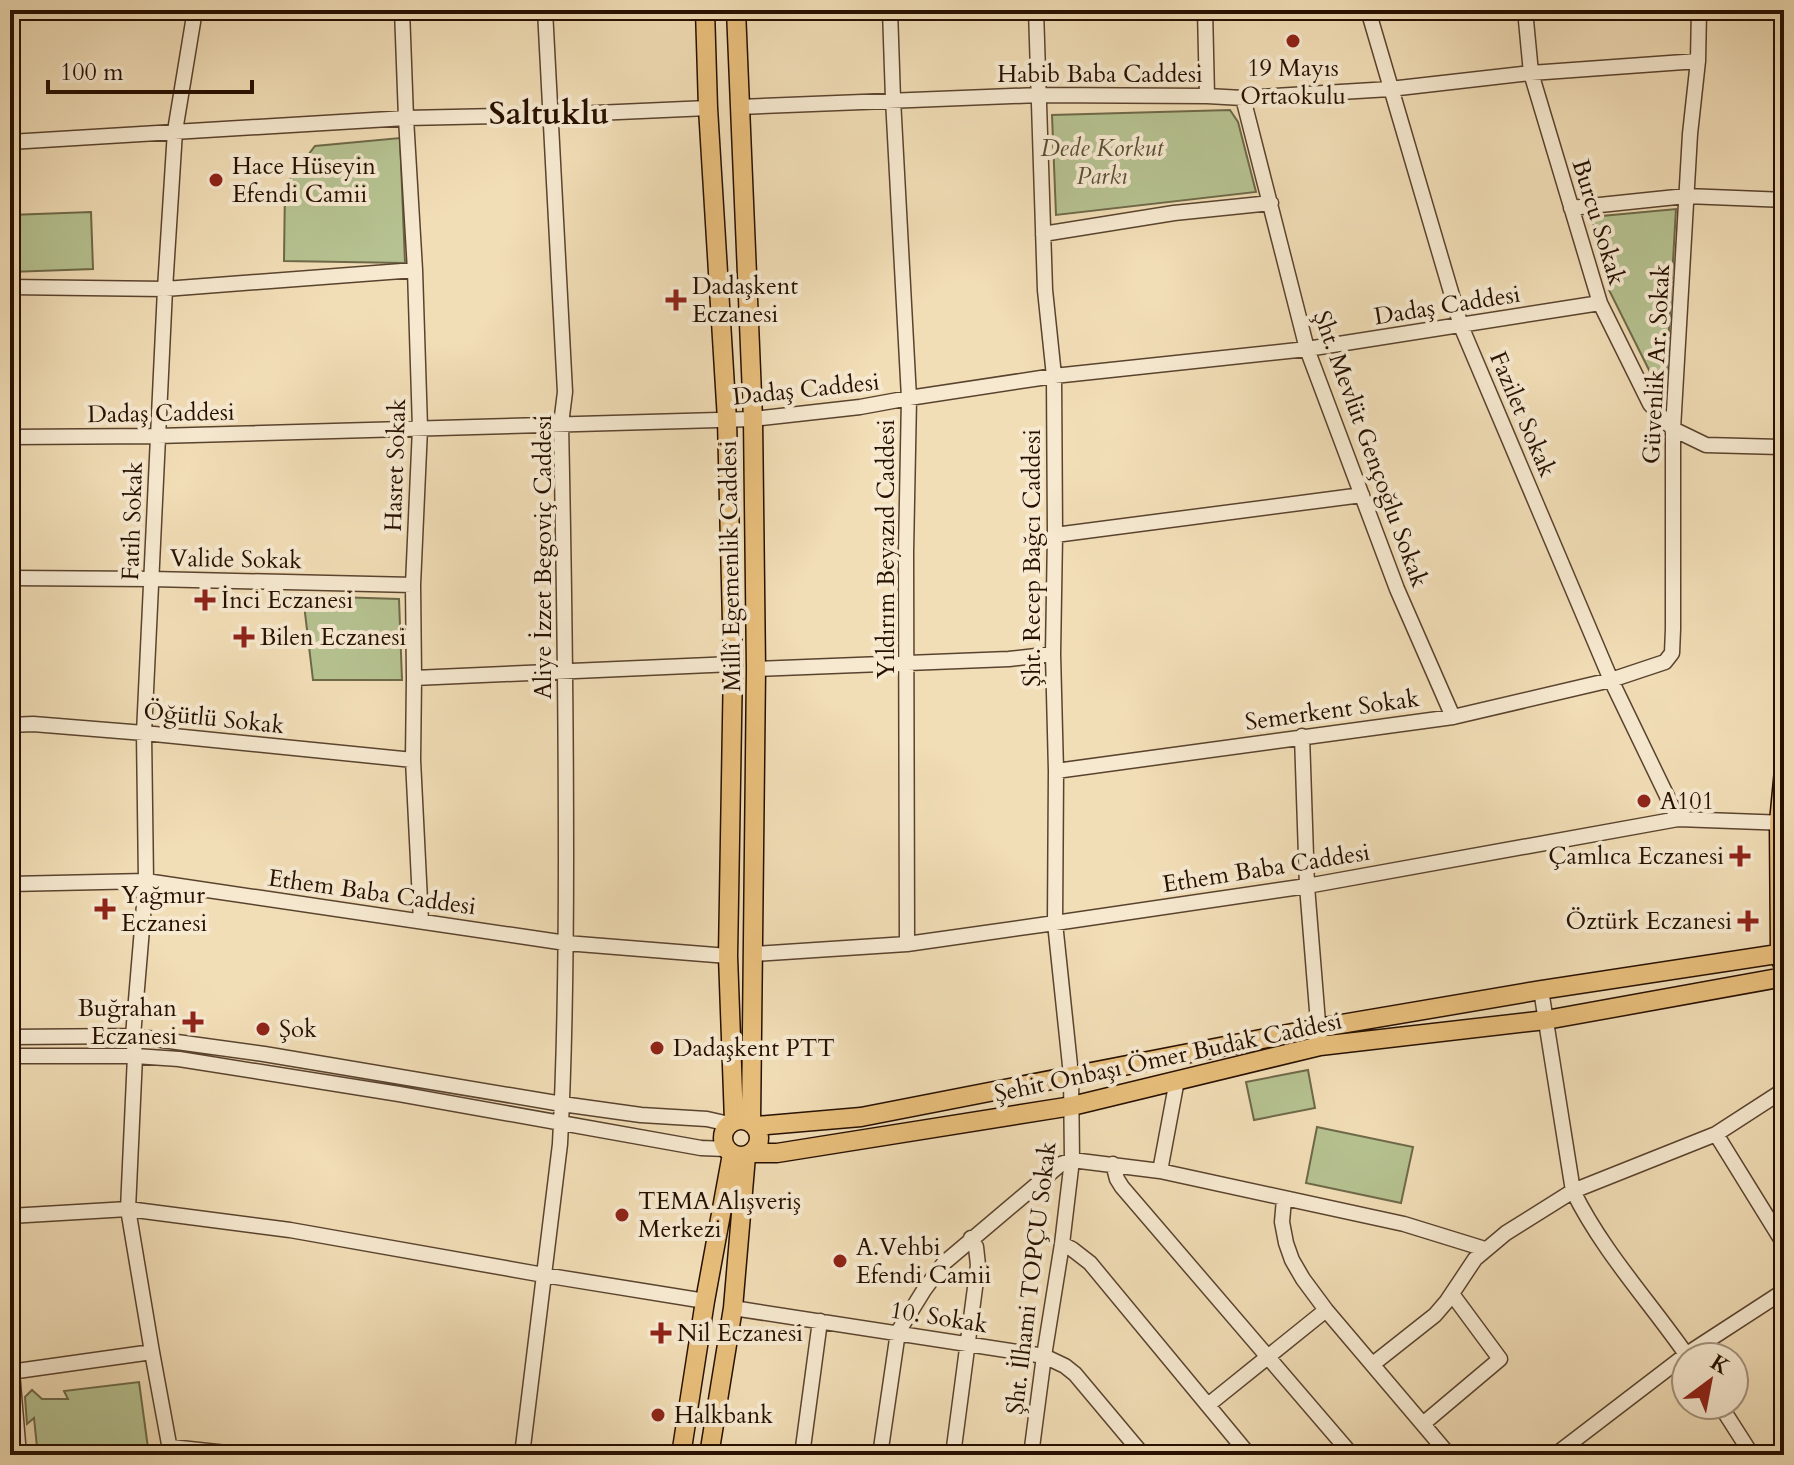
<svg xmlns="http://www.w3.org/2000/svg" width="1794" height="1465" viewBox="0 0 1794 1465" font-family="Cardo,serif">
	<rect width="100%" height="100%" fill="#f1ddb6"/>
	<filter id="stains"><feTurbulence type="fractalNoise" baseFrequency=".0025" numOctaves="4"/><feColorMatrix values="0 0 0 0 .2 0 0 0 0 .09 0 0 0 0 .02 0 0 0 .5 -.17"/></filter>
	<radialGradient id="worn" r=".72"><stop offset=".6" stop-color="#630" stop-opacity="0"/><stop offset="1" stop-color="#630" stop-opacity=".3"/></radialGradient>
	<path fill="#b6c291" stroke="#6e6948" stroke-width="2" d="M1230,110l8,12 18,70 -200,23 -4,-100z
		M400,138l5,125 -121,-2 1,-76 30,-39z
		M1676,209l-10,173h-11l-46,-92 -18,-73z
		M91,212l2,57 -83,3v-57z
		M303,596l96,3 3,81h-89z
		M1308,1070l7,38 -61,12 -8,-38z
		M1317,1127l96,20 -12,56 -95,-20z
		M139,1382l10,73h-117l5,-8 -3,-29 -7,6 -2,-27 7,-7 10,9h26l-4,-8z"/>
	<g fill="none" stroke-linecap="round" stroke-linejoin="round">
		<defs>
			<path id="minor" d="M402,10l4,108 9,152 5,158 -7,157 1,93 -1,82 8,161
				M890,10l3,89 16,299 -3,154 1,392
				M1205,10l2,86
				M1368,10l93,316 150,354 67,139
				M1525,10l6,63 69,230 50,101 23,25 33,16 78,2
				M1243,98l64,251 90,240 56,128
				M740,107l299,-12 168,1 36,2 147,-9 141,-16 167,-12
				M10,142l396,-24 145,-3 157,-7
				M1571,208l115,-12 98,4
				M1043,234l131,-21 97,-10
				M10,287l155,2 250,-19
				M10,437l147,-1 596,-17 107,-12 49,-9 145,-22 253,-27 293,-46
				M1055,535l307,-40
				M10,578l142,1 261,6
				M756,669l253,-10 44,-5
				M414,678l319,-14
				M10,725l23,-1 111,9 269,27
				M1302,736l5,150 12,149
				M1056,771l397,-54 158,-37 54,-18 7,-9 1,-24v-200l17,-295 8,-73 1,-51
				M10,884l136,-3 420,62 162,13
				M753,954l154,-10 148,-21 252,-37 371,-67 106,4
				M1541,990l32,201c30,61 77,111 115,166
				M10,1037l123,-1 131,18 298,50 79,11 66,4 22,5
				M10,1056h125l44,3 220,35 302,54 25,1
				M1716,1134l68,110
				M1113,1164l4,15 5,8 230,268
				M1160,1171l17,-91
				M1284,1199l-2,23 4,21 6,17 11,19 23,31 123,145
				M10,1216l118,-7 162,21 254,45 161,26
				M1062,1244l10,5 18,14 159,192
				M733,1308l311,48 21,10 10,8 68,81
				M1373,1364l62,-49 12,-14 28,-42 31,-26 67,-42 143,-57 68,-44
				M10,1372l142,-20
				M12,1372l7,83
				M1208,1405l118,-95
				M1720,1405l32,50
				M1424,1423l76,-64 -48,-65
				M171,1447l74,8
				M171,1455l-19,-103 -24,-143 7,-153 -2,-20 13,-155 -2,-148 21,-444 10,-158 20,-121
				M522,1455l38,-311c5,-96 6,-192 6,-287 0,-145 -2,-289 -5,-433l4,-32 -20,-382
				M802,1455l18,-134
				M880,1455l18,-123 26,-42 20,-27 117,-99 11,-4 88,11 244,53 81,25
				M953,1455l25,-190 -2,-18 -5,-9
				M1031,1455l13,-99 18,-112 10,-84 -1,-85 -16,-152 1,-152 -3,-117 2,-119 -1,-159 -9,-86 -9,-280
				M1555,1455l132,-101 97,-63"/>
			<path id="major" d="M705,10l3,98 19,312 6,244 -5,292 6,165
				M736,10l17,409 3,250 -5,453
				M1782,963l-2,-9 -1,-132 5,-52
				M723 1138a18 18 0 1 1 36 0a18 18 0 1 1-36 0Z
				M756,1126l105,-9 457,-89 223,-38 243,-37
				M752,1153h25l295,-47 248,-60 226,-26 238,-43
				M681,1455l24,-154 27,-147
				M709,1455l24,-147 13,-152"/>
		</defs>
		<use href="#minor" stroke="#5a432e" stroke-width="17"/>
		<use href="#major" stroke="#271000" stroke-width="21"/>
		<use href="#minor" stroke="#f6e9d0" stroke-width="14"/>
		<use href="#major" stroke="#e8be7b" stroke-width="18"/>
	</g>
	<g fill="#8f2418" stroke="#f6e9d0" stroke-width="3">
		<circle cx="1293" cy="41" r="8"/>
		<circle cx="216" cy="180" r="8"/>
		<path d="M672 288h8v8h8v8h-8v8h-8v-8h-8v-8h8z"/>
		<path d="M201 588h8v8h8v8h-8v8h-8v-8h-8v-8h8z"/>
		<path d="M240 625h8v8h8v8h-8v8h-8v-8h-8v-8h8z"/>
		<circle cx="1644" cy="801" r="8"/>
		<path d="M1736 844h8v8h8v8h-8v8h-8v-8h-8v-8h8z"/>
		<path d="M101 897h8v8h8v8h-8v8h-8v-8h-8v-8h8z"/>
		<path d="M1744 909h8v8h8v8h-8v8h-8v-8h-8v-8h8z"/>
		<path d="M189 1010h8v8h8v8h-8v8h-8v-8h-8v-8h8z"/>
		<circle cx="263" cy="1029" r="8"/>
		<circle cx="657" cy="1048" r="8"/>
		<circle cx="622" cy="1215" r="8"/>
		<circle cx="840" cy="1261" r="8"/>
		<path d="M657 1321h8v8h8v8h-8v8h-8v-8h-8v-8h8z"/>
		<circle cx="658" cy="1415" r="8"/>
	</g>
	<g text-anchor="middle" stroke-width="8" stroke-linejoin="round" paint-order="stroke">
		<g font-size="24" fill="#271000" stroke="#f6e9d0" text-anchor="start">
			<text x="1293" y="76" text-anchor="middle">19 Mayıs<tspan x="1293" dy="28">Ortaokulu</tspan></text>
			<text x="232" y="174">Hace Hüseyin<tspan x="232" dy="28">Efendi Camii</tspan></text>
			<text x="692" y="294">Dadaşkent<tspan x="692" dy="28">Eczanesi</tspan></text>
			<text x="221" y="608">İnci Eczanesi</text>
			<text x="260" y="645">Bilen Eczanesi</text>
			<text x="1660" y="809">A101</text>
			<text x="1724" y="864" text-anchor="end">Çamlıca Eczanesi</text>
			<text x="121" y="903">Yağmur<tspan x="121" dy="28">Eczanesi</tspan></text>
			<text x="1732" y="929" text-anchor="end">Öztürk Eczanesi</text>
			<text x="177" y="1016" text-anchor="end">Buğrahan<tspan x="177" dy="28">Eczanesi</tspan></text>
			<text x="279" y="1037">Şok</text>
			<text x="673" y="1056">Dadaşkent PTT</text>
			<text x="638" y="1209">TEMA Alışveriş<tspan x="638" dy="28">Merkezi</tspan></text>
			<text x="856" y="1255">A.Vehbi<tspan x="856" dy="28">Efendi Camii</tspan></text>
			<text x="677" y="1341">Nil Eczanesi</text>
			<text x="674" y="1423">Halkbank</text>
		</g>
		<g font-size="24" fill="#271000" stroke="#f6e9d0">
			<text x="1100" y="82">Habib Baba Caddesi</text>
			<text transform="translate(1599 222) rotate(73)" y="8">Burcu Sokak</text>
			<text transform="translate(1447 305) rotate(-9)" y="8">Dadaş Caddesi</text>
			<text transform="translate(1656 364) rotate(-87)" y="8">Güvenlik Ar. Sokak</text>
			<text transform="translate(806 389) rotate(-6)" y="8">Dadaş Caddesi</text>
			<text transform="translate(161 413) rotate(-1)" y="8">Dadaş Caddesi</text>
			<text transform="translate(1523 414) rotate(67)" y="8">Fazilet Sokak</text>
			<text transform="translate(1371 449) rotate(70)" y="8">Şht. Mevlüt Gençoğlu Sokak</text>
			<text transform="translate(395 465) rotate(-88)" y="8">Hasret Sokak</text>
			<text transform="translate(132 521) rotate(-88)" y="8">Fatih Sokak</text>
			<text transform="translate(886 549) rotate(-90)" y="8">Yıldırım Beyazıd Caddesi</text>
			<text transform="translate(543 557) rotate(-90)" y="8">Aliye İzzet Begoviç Caddesi</text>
			<text transform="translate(1032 558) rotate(-90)" y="8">Şht. Recep Bağcı Caddesi</text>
			<text transform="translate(236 559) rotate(1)" y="8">Valide Sokak</text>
			<text transform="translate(730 566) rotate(-91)" y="8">Millî Egemenlik Caddesi</text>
			<text transform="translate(1332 710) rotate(-8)" y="8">Semerkent Sokak</text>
			<text transform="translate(214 718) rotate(6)" y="8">Öğütlü Sokak</text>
			<text transform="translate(1266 868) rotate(-9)" y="8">Ethem Baba Caddesi</text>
			<text transform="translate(372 892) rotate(8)" y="8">Ethem Baba Caddesi</text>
			<text transform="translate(1168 1057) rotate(-12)" y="8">Şehit Onbaşı Ömer Budak Caddesi</text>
			<text transform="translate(1031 1278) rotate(-83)" y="8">Şht. İlhami TOPÇU Sokak</text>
			<text transform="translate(939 1317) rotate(9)" y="8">10. Sokak</text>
		</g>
		<g font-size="24" font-style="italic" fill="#594e33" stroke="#f6e9d0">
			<text x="1102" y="156">Dede Korkut<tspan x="1102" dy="28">Parkı</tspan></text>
		</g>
		<g font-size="32" font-weight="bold" fill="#271000" stroke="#f6e9d0">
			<text x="549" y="124">Saltuklu</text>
		</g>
	</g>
	<rect width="1794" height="1465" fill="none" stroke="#f1ddb6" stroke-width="40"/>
	<rect x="12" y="12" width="1770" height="1441" fill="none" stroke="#271000" stroke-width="4"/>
	<rect x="20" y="20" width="1754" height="1425" fill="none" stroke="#271000" stroke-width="2"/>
	<g transform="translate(1710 1381) rotate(32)"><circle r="38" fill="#f6e9d0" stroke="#a3927d" stroke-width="2"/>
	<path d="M0-6L14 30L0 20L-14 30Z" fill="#8f2418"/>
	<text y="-12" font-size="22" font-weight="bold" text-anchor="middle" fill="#271000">K</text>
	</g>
	<path d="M48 80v12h204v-12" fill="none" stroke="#271000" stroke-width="4"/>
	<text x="60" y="80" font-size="24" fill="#271000" stroke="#f6e9d0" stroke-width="6" paint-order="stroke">100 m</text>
	<rect width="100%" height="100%" filter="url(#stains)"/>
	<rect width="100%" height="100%" fill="url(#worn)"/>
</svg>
